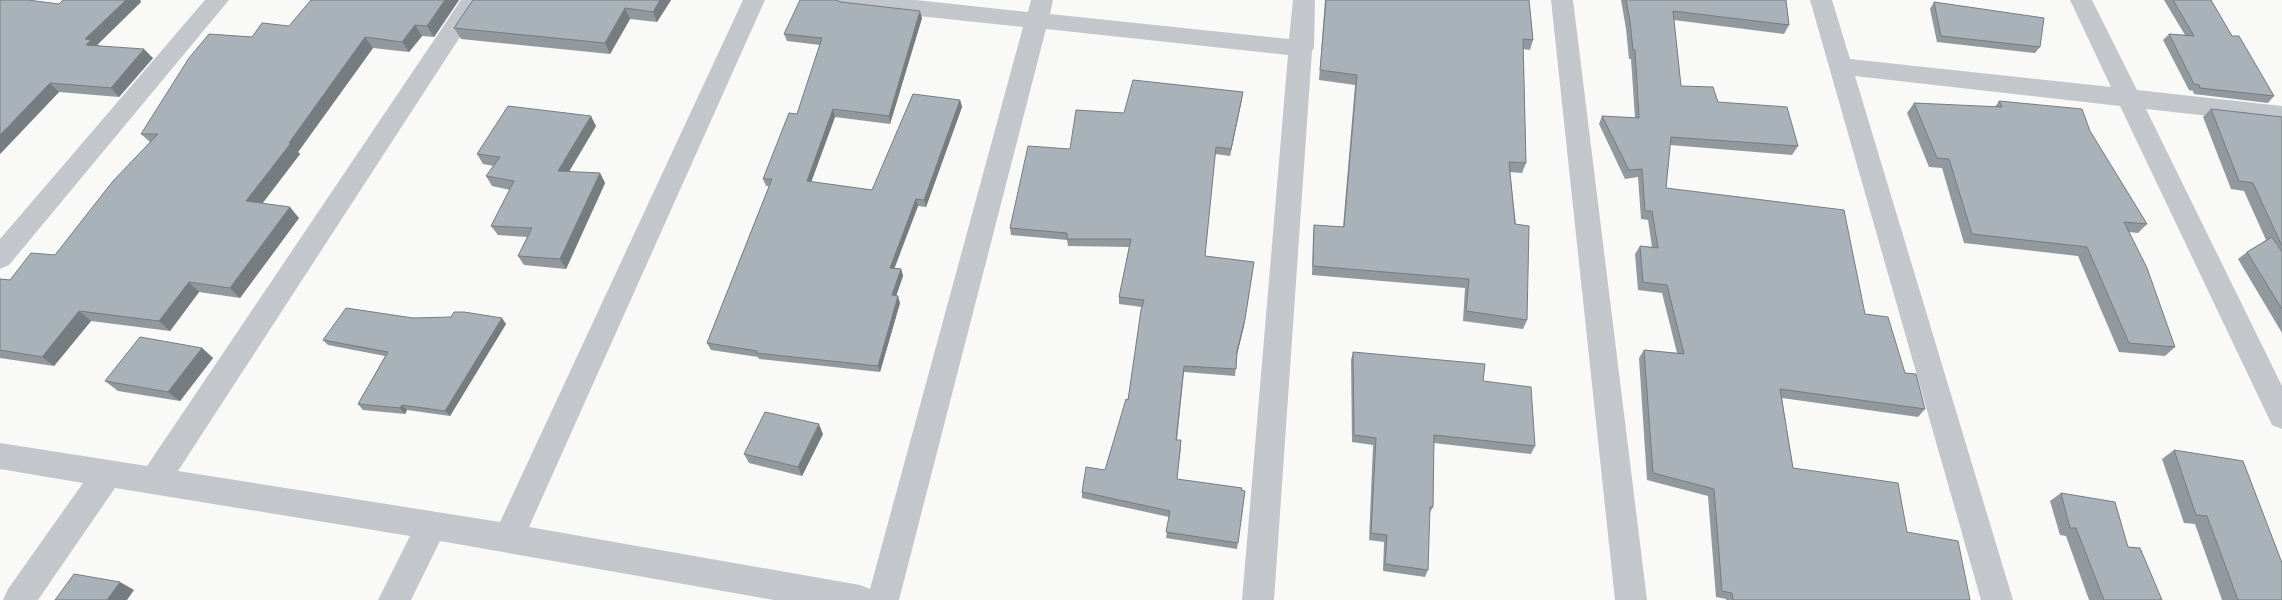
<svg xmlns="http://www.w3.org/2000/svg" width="2282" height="600" viewBox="0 0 2282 600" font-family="Cabin,sans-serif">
	<rect width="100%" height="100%" fill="#f9f9f7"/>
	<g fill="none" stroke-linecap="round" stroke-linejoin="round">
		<path fill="#c3c7cb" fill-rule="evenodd" d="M205,0h24l-220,265 -9,4v-30z
			M461,0h23l-306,471 322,51 243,-522h22l-236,527 331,58 10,4 153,-562 -180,-19 -8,-3 -3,-5h84l112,12 3,-12h22l-3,14 239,25 4,-39h22l-1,48 -2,3 -38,549h-32l46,-545 -242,-26 -147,571h-125l-334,-59 -29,59h-33l32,-64 -295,-48 -77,112h-35l5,-11 75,-106 -83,-14v-26l147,23z
			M1551,0h22l74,600h-32z
			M1810,0h22l18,59 261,28 -41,-87h22l45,90 145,16v18l-136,-15 136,277v43l-10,-4 -152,-319 -265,-30 158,524h-32z"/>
	</g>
	<path fill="#91999e" d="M63,0h77l1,2 -44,43 56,13 -34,39 -60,-5 -59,62 59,-150z
		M459,0l-25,37 -12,-1 -13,16 -36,-4 -75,104 2,2 -38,49 37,15 -59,80 -41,-6 -29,39 -79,-10 -37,45 -54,-8v-79l10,1 45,-25 95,-113 -9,-8 111,-97 37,-11z
		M473,0h198l-14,22 -27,-3 -20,35 -149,-15 -7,-11z
		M1325,0h204l4,40 -3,10 -7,-1 3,114 -4,10 -12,-1 17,148 -4,9 -60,-8 2,-33 -153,-13 1,-41 1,-9 29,2 12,-142 -36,-5z
		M1621,0h165l3,25 -5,9 -110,-14 7,66 37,16 80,44 -6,9 -122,-10 -4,43 199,126 40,59 20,36 -7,8 -136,-19 11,70 114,64 63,68h-244v-1l-10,-2 -8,-101 -61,-16 -8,-122 5,-8 33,3 -15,-60 -24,-3 -3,-36 5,-8 12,1 -4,-27 -7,-1 -3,-42 -13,2 -26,-55 3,-8 33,2 -4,-59h-2l-3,-30z
		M2164,0h47l21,36 42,60 -6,7 -74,-9 -1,-3 -4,-1 -26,-50 6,-6 16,1z
		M841,2l81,16 -32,106 -55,-7 -24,65 61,8 88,-90 2,7 -36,100 -8,-1 -24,62 7,1 2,7 -7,20 4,7 -20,69 -121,-13 -1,-2 -47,-7 -4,-7 62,-157h-3l-3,-7 34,-65 23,-69 -33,-4 -3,-7z
		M1934,2l106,45 -5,6 -98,-11 -7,-33z
		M1242,99l-12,57 -15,-2 -10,102 39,70 -7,29 -2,21 -51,-4 -7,68 4,7 -4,32 68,12 -8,58 -71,-11 3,-21 -87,-19v-6l23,-22 23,-70 14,-93 -23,-3v-7l10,-50 -61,-1 -1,-6 -56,-5 -1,-7 60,-79 54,-36z
		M1999,101l91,30 57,93 -9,9 -9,-1 46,115 -10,9 -46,-4 -41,-96 -114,-13 -22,-75 -13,-1 -22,-54 7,-10 81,4z
		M2211,109l71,8v216l-44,-74 9,-7 19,-12 -22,-49 -13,-2 -28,-72z
		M596,126l-27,46 31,1 5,10 -39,86 -42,-4 -6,-9 9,-19 -29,-2 -7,-9 19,-36 -18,-4 -6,-10 8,-10 -11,-2 -6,-10z
		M413,318l93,6 -56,92 -43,-6 -2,4 -42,-4 -5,-6 27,-48 -57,-11 -5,-5z
		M202,348l11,10 -33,43 -62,-10 -13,-10z
		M1353,352l130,29 52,65 -4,8 -97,-11 -1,64 -4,7 -1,56 -3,7 -42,-6 1,-29 -15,-2 4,-95 -21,-3 -1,-82z
		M823,434l-21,42 -53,-13 -5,-9z
		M2174,450l108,150h-60l-27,-76 -11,-1 -22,-64z
		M2061,493l67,54 34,53h-73l-23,-64 -6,-1 -10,-34z"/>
	<path fill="#767d81" d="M126,0h14l1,2 -45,44 -10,-1 -1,-6z
		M445,0h14l-25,37 -7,-11z
		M660,0h11l-14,22 -4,-10z
		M625,8l5,11 -20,35 -5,-11z
		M920,11l2,7 -32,106 -1,-8z
		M415,25l7,11 -13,16 -7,-10z
		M365,37l8,11 -75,104 2,2 -44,58 -10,-11z
		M144,49l9,9 -34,39 -8,-9z
		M50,83l9,9 -59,62v-19z
		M1243,92l-1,7 -12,57 1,-7z
		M960,100l2,7 -36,100 -2,-7z
		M833,109l2,8 -26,71 -2,-7z
		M591,116l5,10 -33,55 -5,-10z
		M600,173l5,10 -39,86 -6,-10z
		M916,199l2,7 -26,69 -2,-7z
		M290,207l9,11 -59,80 -10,-10z
		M1254,262l-10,64 -8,32 1,-7z
		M901,269l2,7 -9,26 -2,-7z
		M189,282l10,10 -29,39 -11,-10z
		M898,296l2,7 -20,69 -2,-6z
		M79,311l12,10 -37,45 -12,-9z
		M502,318l4,6 -56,92 -5,-5z
		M202,348l11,10 -33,43 -12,-9z
		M402,405l5,5 -2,4 -5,-6z
		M819,424l4,10 -21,42 -4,-9z
		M120,582l14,8 -7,10h-20z"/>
	<path fill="#a9b2b8" stroke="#767d81" d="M0,0h28l31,4 4,-4h63l-41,39 6,1 -5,5 58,4 -33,39 -61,-5 -50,52z
		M311,0h134l-18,26 -12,-1 -13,17 -37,-5 -76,106h2l-45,58 44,6 -60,81 -41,-6 -30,39 -80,-10 -37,46 -42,-7v-71l10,1 21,-27 24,2 58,-74 45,-47h-17l48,-76 20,-24 43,3 10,-14 27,3z
		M473,0h187l-7,12 -28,-4 -20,35 -151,-15z
		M800,0h35l6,2 79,9 -31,105 -56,-7 -26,72 65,9 41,-96 47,6 -36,100 -8,-1 -26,69 11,1 -9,26 6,1 -20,70 -122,-13 1,-2 -50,-8 65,-164h-9l26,-66 8,1 25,-76 -38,-4z
		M1326,0h203l4,40 -10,-1 3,124 -17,-1 6,62 14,2 -2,94 -61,-9 3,-32 -156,-13 1,-41 30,2 13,-152 -37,-5z
		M1626,0h160l3,25 -116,-14 8,75 32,1 5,15 69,5 11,39 -127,-9 -5,51 178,22 21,104 23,3 17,56 11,1 9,35 -145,-20 13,79 105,15 9,49 51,9 12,59h-237l-1,-7 -10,-2 -8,-102 -61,-16 -9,-123 40,4 -17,-69 -24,-3 -3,-36 18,2 -6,-37h-7l-3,-42 -13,1 -27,-54 37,2 -4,-68h-2l-3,-29z
		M2173,0h38l21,36h7l35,60 -74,-8 -1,-3 -5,-1 -25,-50 25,2z
		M1934,2l110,16 -4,29 -99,-11z
		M1133,80l110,12 -12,57 -15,-2 -11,109 49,6 -9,57 -8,32 -1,18 -52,-3 -8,74h5l-4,39 65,9 -1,2 4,1 -7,52 -72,-11 4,-21 -88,-19 4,-25 19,3 21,-71 2,1 13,-90 3,-10 -25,-3 12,-58h-64v-6l-57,-5 18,-82 42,3 6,-39 48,3z
		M1999,101l83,8 8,22 57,93 -23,-2 23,46 28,79 -46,-4 -42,-96 -115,-13 -23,-75 -12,-1 -23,-55 88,4z
		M508,106l83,10 -33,55 42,2 -40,86 -42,-3 14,-28 -41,-2 23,-45 -28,-5 14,-19 -23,-3z
		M2211,109l71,8v129l-29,-63 -14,-2z
		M2272,237l10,15v57l-35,-57z
		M346,308l67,10 38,-1 3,-5h10l38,6 -57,93 -43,-6 -2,3 -42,-4 30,-52 -65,-12z
		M140,337l62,11 -34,44 -63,-11z
		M1353,352l132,12 -2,17 48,6 4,59 -101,-11 -1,72h-3l-2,63 -43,-6 2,-29 -16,-2 5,-95 -22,-3z
		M765,412l54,12 -21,43 -54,-13z
		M2174,450l69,11 39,102v37h-44l-31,-84 -11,-1z
		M2061,493l54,9 13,45 12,1 22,52h-58l-28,-72h-6z
		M74,574l46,8 -13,18h-52z"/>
</svg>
